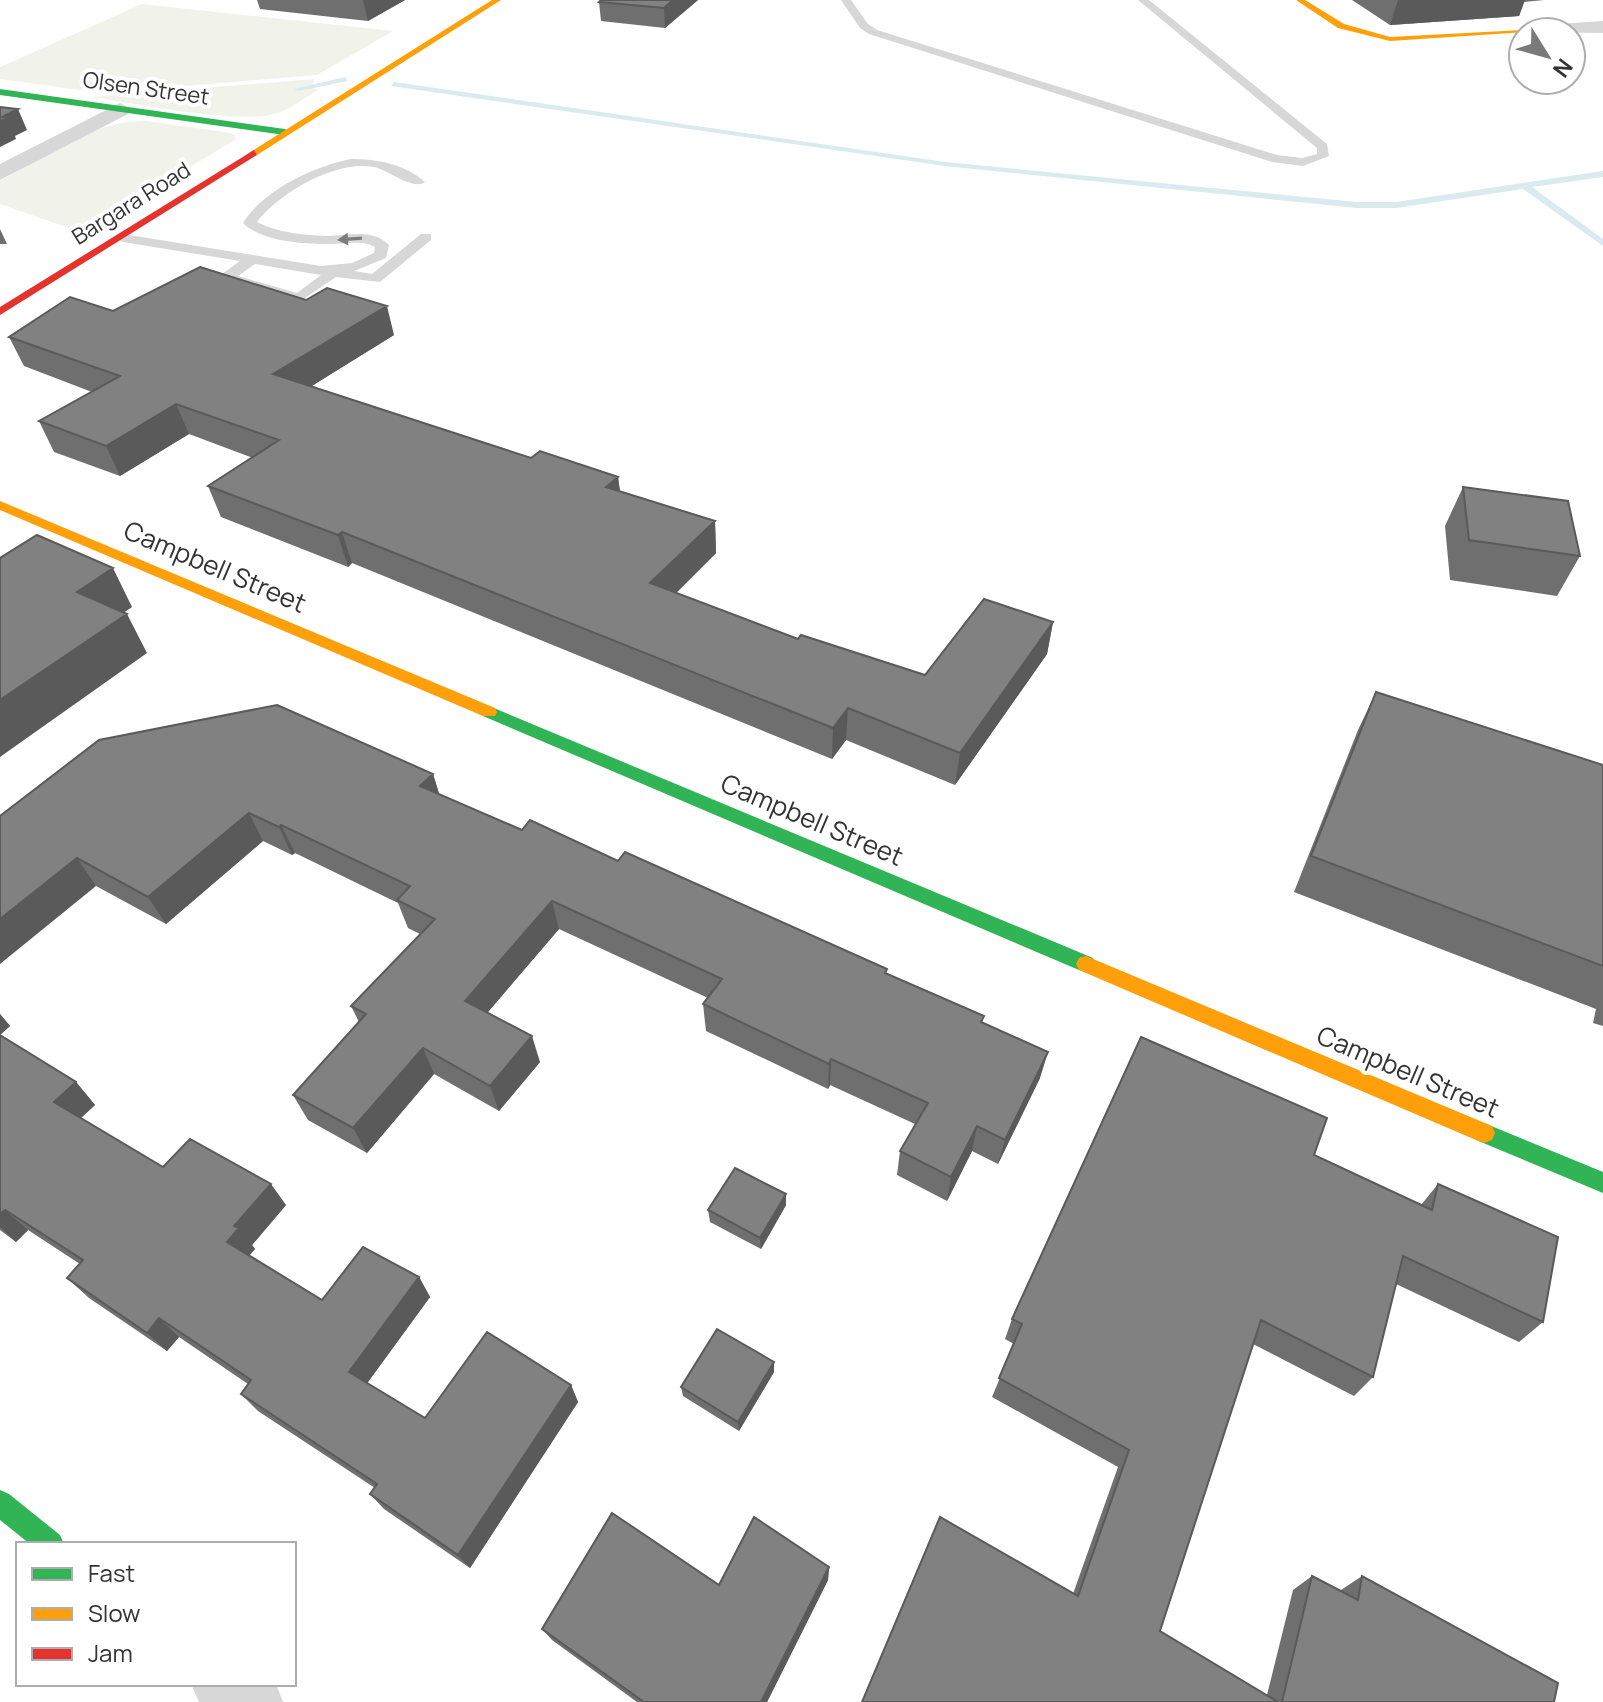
<svg xmlns="http://www.w3.org/2000/svg" width="1603" height="1702" viewBox="0 0 1603 1702" font-family="Manrope,sans-serif">
	<rect width="100%" height="100%" fill="#fff"/>
	<path fill="#f1f3eb" d="M142,4l251,27 -76,44 -216,18 -101,-14v-12z
		M315,79l-4,8 7,3c-14,8 -28,20 -43,24 -38,11 -140,-11 -184,-17z
		M146,121l79,11 9,2 2,5 -153,94 -83,-29v-23c45,-24 93,-61 146,-60z"/>
	<g fill="none" stroke-linecap="round" stroke-linejoin="round">
		<path fill="#d9ebf0" fill-rule="evenodd" d="M345,77l3,4 -50,10 -4,-2z
			M394,82l551,80 412,40h39l207,-31v6l-71,10 71,52v7l-80,-57 -127,19h-39l-412,-42 -554,-80z"/>
		<path fill="#d7d7d7" fill-rule="evenodd" d="M841,0h10l17,24 9,6 400,125 25,3 15,-4v-6l-179,-148h11l178,144 2,12 -26,10 -31,-4 -403,-128 -9,-6z
			M351,159c26,0 54,5 74,23 -12,9 -36,-12 -51,-15 -38,-7 -94,25 -117,55 21,11 47,13 70,14 22,0 45,-8 62,9l-3,13 -32,13 18,3 49,-40h10v6l-51,42 -44,-5 -37,25 -77,-22v-6l18,-13 -117,-19 -7,-4 7,-4 198,32 31,-3 22,-10 1,-6c-14,-8 -29,-3 -45,-3 -25,0 -68,-2 -87,-21 20,-33 72,-57 108,-64zM255,264l66,11 -24,18 -59,-17z"/>
		<path fill="#d7d7d7" fill-rule="evenodd" d="M1603,21v12l-80,-1v5l-5,-5 9,-6z
			M120,103l11,6 -3,5 -128,66v-16z
			M191,1684h85l7,18h-84z"/>
		<path fill="#30b455" fill-rule="evenodd" d="M0,89l285,40 4,3 -4,3 -285,-40z
			M489,706l604,252 3,6 -3,6 -7,2 -7,-2 -596,-254 -2,-4z
			M1484,1123l119,49v21l-127,-53 -3,-7 3,-7z
			M0,1490l9,4 51,41 4,9h-34l-30,-24z"/>
		<path fill="#ff9f0a" fill-rule="evenodd" d="M492,0h9l-244,155 -8,-2z
			M1296,0h9l39,24 46,13 133,-7 4,2 -137,9 -52,-13z
			M0,501l495,207 2,4 -2,4h-12l-483,-206z
			M1086,956l406,170 3,7 -3,7 -8,3 -8,-3 -397,-170 -3,-6 3,-6z"/>
		<path fill="#e5322d" fill-rule="evenodd" d="M254,150l3,5 -257,160v-8z"/>
	</g>
	<path fill="#6f6f6f" d="M257,0h148l-37,21 -108,-12z
		M601,0h97l-33,28 -64,-7 -2,-19z
		M1352,0h192l-20,2 -5,14 -129,9z
		M0,229l7,15h-7z
		M113,311l281,24 -83,51 220,72 87,19 2,14 95,30 1,32 -40,40 122,46 127,36 128,-53 -6,32 -92,131 -109,-45 -14,19 -480,-196 -4,4 -127,-50 -13,-31 45,-28 -64,-24 -69,42 -66,-24 -15,-31 53,-29 -68,-26 -15,-29z
		M1463,487l117,69 -23,40 -107,-16 -5,-54z
		M1376,692l227,73v261l-10,-3 3,-14 -302,-117 64,-162z
		M433,774l6,20 83,36 96,31 269,113 96,49 57,55 -42,86 -26,-13 -25,50 -50,-26 3,-24 15,-27 -85,-39 -2,4 -122,-58 -3,-27 5,-6 -149,-69 -71,83 52,50 -41,49 -65,-37 -67,79 -59,-33 -15,-25 66,-73 -8,-16 69,-72 -12,-6 -10,-25 -103,-50 -3,2 -29,-14 -97,83 -70,-38 -96,-70z
		M0,1014l10,12 -10,9 76,47 19,23 -14,13 82,49 123,38 -34,40 3,4 -6,6 73,45 97,-23 11,20 -63,86 58,35 146,-33 7,17 -108,166 -86,-59 -14,-15 5,-6 -117,-77 -17,-17 7,-10 -69,-47 -12,14 -78,-53 -22,-20 13,-14 -52,-34 -12,12 -16,-12z
		M1314,1155l107,50 17,-21 105,138 -24,20 -123,-58 -23,93 -19,19 -101,-52 -93,287 107,64 26,-105 19,-14 29,15v-1l21,-14 192,126h-692l211,-108 45,-127 -126,-70 22,-53 -9,-5 7,-20z
		M786,1194v11l-25,44 -51,-27 -2,-12z
		M774,1372l-35,59 -56,-35 -2,-9z
		M829,1567l-1,13 -61,122h-130l-85,-62 -10,-11 177,-44z"/>
	<path fill="#5a5a5a" d="M363,0h42l-37,21z
		M673,0h25l-33,28 -1,-20z
		M1398,0h127l-6,16 -129,9z
		M18,109l9,21 -12,6 1,3 -16,8v-26l2,-4z
		M387,306l7,29 -111,69 -10,-30z
		M176,404l13,30 -69,42 -14,-30z
		M618,477l4,31 -16,-21z
		M715,521l1,32 -62,62 -4,-32z
		M342,532l10,31 -4,4 -10,-32z
		M113,568l19,39 -34,24 -21,-39z
		M127,614l20,39 -147,104v-57z
		M1053,622l-6,32 -92,131 5,-32z
		M848,708l-2,32 -14,19 1,-31z
		M433,774l9,29 -22,-17z
		M249,813l14,28 -97,83 -18,-27z
		M281,825l14,28 -3,2 -13,-28z
		M77,858l19,28 -96,78v-45z
		M552,901l7,28 -84,98 -10,-26z
		M0,1014l10,12 -10,9z
		M532,1036l8,26 -41,49 -9,-25z
		M423,1048l11,26 -67,79 -14,-25z
		M1048,1052l-8,26 -42,86 7,-24z
		M831,1059l-1,26 -2,4 1,-25z
		M76,1082l19,23 -21,19 -20,-22z
		M977,1126l-5,25 -25,50 4,-24z
		M271,1184l15,21 -34,40 3,4 -11,13 -17,-20 7,-16z
		M786,1194v11l-25,44 -1,-11z
		M5,1210l23,20 -12,12 -16,-15v-13z
		M419,1277l11,20 -67,92 -14,-17z
		M159,1318l20,19 -12,14 -20,-18z
		M774,1362v10l-35,59 -1,-9z
		M571,1385l7,17 -108,166 -12,-13z
		M829,1567l-1,13 -61,122h-6z"/>
	<path fill="#818181" stroke="#5a5a5a" stroke-width="2" d="M601,0h72l-9,8 -65,-6z
		M0,107l18,2 -16,8 5,1 -7,3z
		M200,267l106,33 21,-12 60,18 -114,68 258,84 9,-7 78,26 -12,10 109,34 -65,62 148,56 3,-4 124,40 59,-76 69,23 -93,131 -112,-45 -15,20 -491,-196 -4,3 -130,-49 71,-46 -103,-36 -70,42 -67,-25 81,-45 -111,-39 61,-40 43,14z
		M1463,487l105,14 12,55 -111,-16z
		M37,535l76,33 -36,24 50,22 -127,86v-142z
		M1376,692l227,73v201l-292,-110z
		M277,705l156,69 -13,12 102,44 8,-10 88,41 7,-9 262,117 -2,4 99,43 -3,6 67,30 -43,88 -28,-14 -26,51 -51,-26 28,-48 -97,-44 -2,5 -126,-60 19,-25 -170,-78 -87,100 67,35 -42,50 -67,-38 -70,80 -60,-33 73,-81 -15,-8 84,-87 -38,-19 13,-14 -129,-61 -2,2 -30,-14 -101,84 -71,-39 -77,61v-103l99,-76z
		M0,1035l76,47 -22,20 109,65 27,-28 81,45 -37,42 5,2 -12,14 95,58 41,-53 56,30 -70,95 76,46 62,-86 84,53 -113,170 -88,-61 7,-10 -136,-90 10,-14 -92,-62 -12,15 -80,-55 16,-18 -78,-50 -5,4z
		M1141,1037l186,81 -13,37 118,55 6,-26 120,53 -15,85 -140,-66 -30,121 -112,-57 -101,311 118,71h-416l78,-185 138,79 51,-146 -130,-72 23,-54 -10,-5z
		M735,1168l51,26 -26,44 -52,-28z
		M717,1329l57,33 -36,60 -57,-35z
		M612,1513l107,72 35,-68 75,50 -68,135h-117l-102,-73z
		M1312,1576l46,24 4,-24 196,107 -4,19h-272z"/>
	<defs><path id="oneway-solid" d="M-6-.8H1V-3.2L6.5 0L1 3.2V.8H-6Z" transform="scale(2)"/></defs>
	<use fill="#7d7d7d" href="#oneway-solid" transform="translate(350 239) rotate(176)"/>
	<g text-anchor="middle" stroke-width="8" stroke-linejoin="round" paint-order="stroke">
		<g font-size="22" fill="#333" stroke="#fff">
			<text transform="translate(146 88) rotate(8)" y="8">Olsen Street</text>
			<text transform="translate(131 203) rotate(-32)" y="8">Bargara Road</text>
		</g>
		<g font-size="26" fill="#333" stroke="#fff">
			<text transform="translate(215 567) rotate(23)" y="9">Campbell Street</text>
			<text transform="translate(812 820) rotate(23)" y="9">Campbell Street</text>
			<text transform="translate(1408 1072) rotate(23)" y="9">Campbell Street</text>
		</g>
	</g>
	<rect x="16" y="1542" width="280" height="144" fill="#ffffff" stroke="#adadad" stroke-width="2"/>
	<rect x="32" y="1568" width="40" height="12" fill="#30b455" stroke="#adadad" stroke-width="2"/>
	<text x="88" y="1582" font-size="24" fill="#333333">Fast</text>
	<rect x="32" y="1608" width="40" height="12" fill="#ff9f0a" stroke="#adadad" stroke-width="2"/>
	<text x="88" y="1622" font-size="24" fill="#333333">Slow</text>
	<rect x="32" y="1648" width="40" height="12" fill="#e5322d" stroke="#adadad" stroke-width="2"/>
	<text x="88" y="1662" font-size="24" fill="#333333">Jam</text>
	<g transform="translate(1547 56) rotate(127)"><circle r="38" fill="#ffffff" stroke="#adadad" stroke-width="2"/>
	<path d="M0-6L14 30L0 20L-14 30Z" fill="#7a7a7a"/>
	<text y="-12" font-size="22" font-weight="bold" text-anchor="middle" fill="#333333">N</text>
	</g>
</svg>
